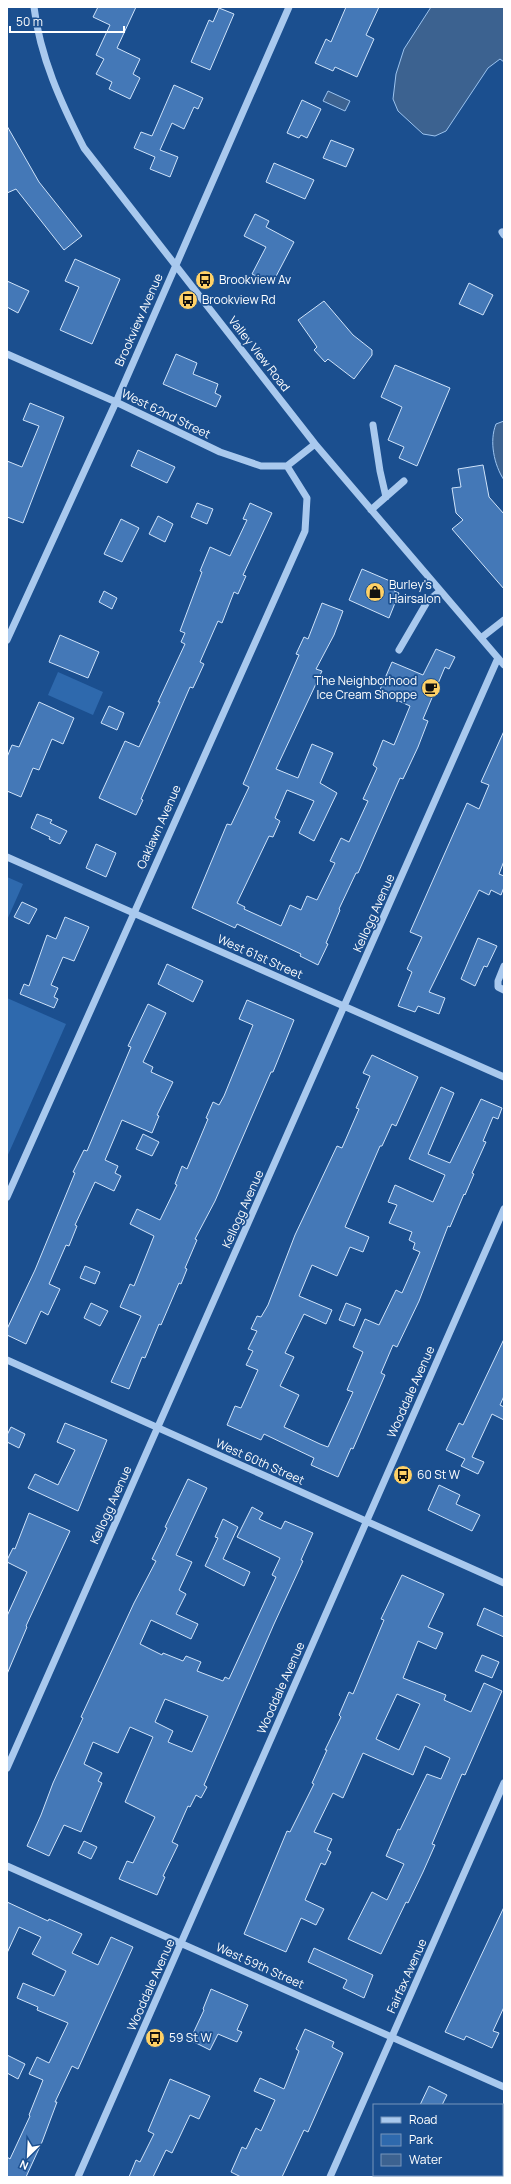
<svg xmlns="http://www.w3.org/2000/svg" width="511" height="2184" viewBox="0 0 511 2184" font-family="Manrope,sans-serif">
	<rect width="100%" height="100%" fill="#1b4f8f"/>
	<path fill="#2e69ad" d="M58,672l45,20 -10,23 -45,-20z
		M7,877l16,7 -16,36z
		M7,998l59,26 -59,133z"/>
	<path fill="#3c6290" stroke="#9cc4f0" d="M431,7h73v55l-4,-3 -12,9 -42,63 -11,5 -12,-2 -25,-23 -5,-12 3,-25 8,-25z
		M328,91l22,10 -5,10 -22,-10z
		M504,421v59c-10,-15 -15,-39 -8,-56z"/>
	<path fill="#4478b7" stroke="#cfe3fa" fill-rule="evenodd" d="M98,7h38l-19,41 23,11 -7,15 7,4 -10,21 -21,-10 3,-7 -16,-8 8,-15 -8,-4 14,-30 -17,-8z
		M346,7h33l-13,28 8,4 -17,38 -22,-10 -2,4 -18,-8 11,-24 5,3z
		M219,8l15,6 -24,56 -19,-8 18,-42 4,2z
		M174,85l29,13 -5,11 -4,-2 -10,22 -12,-6 -12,27 18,7 -8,20 -20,-8 5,-12 -21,-9 7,-16 11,4z
		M302,100l19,9 -14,29 -6,-3 -2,3 -12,-5z
		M7,126l32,56 43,54 -18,14 -48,-61 -9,4z
		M331,140l23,9 -8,18 -23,-9z
		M274,163l40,17 -9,19 -39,-17z
		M255,214l14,7 -3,6 28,15 -22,42 -20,-10 14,-27 -22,-11z
		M75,259l45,20 -28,65 -32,-14 19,-43 -14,-6z
		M7,281l22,10 -11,22 -11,-6z
		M469,283l24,12 -10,20 -24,-11z
		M324,301l29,34 19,15v5l-18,24 -26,-20 -3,3 -11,-12 3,-3 -19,-27z
		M176,354l21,9 -4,11 25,10 -3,9 6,3 -5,11 -53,-23z
		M395,365l55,23 -33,78 -18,-8 5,-11 -16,-7 14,-33 -21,-10z
		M30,403l34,14 -41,106 -16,-6v-56l15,6 17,-41 -16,-6z
		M138,450l37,17 -8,16 -36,-17z
		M483,465l6,32 15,17v75l-52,-60 11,-9 -7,-7 -4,-25 9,-1 -3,-18z
		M197,503l16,6 -6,15 -16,-7z
		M250,503l22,10 -29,62 3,1 -8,18 -4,-2 -12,31 -4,-2 -18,41 4,2 -11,24 -3,-1 -49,112 2,1 -7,15 -37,-17 26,-57 14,6 21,-45h-2l27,-58 -4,-2 4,-9 -5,-2 22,-59 -2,-1 10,-24 20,9 17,-36 -4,-1z
		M158,516l15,8 -8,18 -16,-8z
		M121,519l18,9 -17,34 -18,-8z
		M362,569l35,15 -3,7 5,2 -10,25 -40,-18z
		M104,591l13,7 -5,11 -13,-7z
		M322,603l21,8 -9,24 -18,34 6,2 -46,98 22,9 14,-34 21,9 -13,30 17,10 -23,48 -15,-8 15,-32 -27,-11 -12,28 5,3 -7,16 -4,-1 -32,67 8,4 -1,2 37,17 9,-21 11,5 6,-14 10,4 18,-37 -5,-2 11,-23 8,4 19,-41 -5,-2 14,-31 -4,-3 10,-25 11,5 16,-39 -31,-14 13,-30 31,13 13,-26 19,8 -6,12 -4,-2 -22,52 5,2 -10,26 -15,32 -3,-1 -42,95h-2l-17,36 1,1 -14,33 2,1 -10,21 -18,-9 1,-2 -64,-30 -2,4 -43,-20 35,-84 4,1 18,-38 -6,-3 56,-129 -3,-1 8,-17 4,2z
		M60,635l39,17 -11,26 -39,-16z
		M39,702l35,16 -11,26 -11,-5 -13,31 -6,-2 -12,29 -14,-6v-34l5,-12 7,2z
		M109,706l15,7 -7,17 -16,-7z
		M504,731v130l-5,13 5,2v11l-3,8 -10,-5 -2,5 -10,-5 -50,102 16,6 -6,16 -21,-8 -3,6 -17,-6 14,-34 -5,-3 15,-32 -12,-5 57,-129 12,6 10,-24 -8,-3z
		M37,814l15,6 -2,3 17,8 -7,13 -11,-5 1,-2 -19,-9z
		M96,844l20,9 -10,24 -20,-9z
		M22,902l15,7 -8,15 -15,-7z
		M65,917l24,10 -15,34 -11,-4 -12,28 7,3 -4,9 4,2 -4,9 -34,-14 4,-10 5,2 18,-51 9,4z
		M478,938l19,8 -10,21 -3,-1 -9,20 -14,-7z
		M167,964l36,17 -10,21 -35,-18z
		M247,1000l47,20 -21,52h-2l-56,129 -20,38 2,1 -12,28 2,1 -6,15 -2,-1 -18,42 -2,-1 -14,34 -3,-1 -13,32 -18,-7 30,-66 -21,-9 10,-23 4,2 20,-50 -24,-12 7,-15 23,11 17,-35 -2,-1 7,-18 5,3 21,-50 -2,-1 7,-16 6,3 5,-9 29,-71 -14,-6z
		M148,1004l18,9 -23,49 10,5 -2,5 22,10 -16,33 2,1 -7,17 -30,-13 -17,40 13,6 -3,7 6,3 -7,15 -19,-9 -20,43 2,1 -8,20 -3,-1 -17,39 11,5 -12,26 -7,-4 -15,33 -19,-9v-6l28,-59 40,-97 -2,-1 11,-22 3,1 44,-104 -3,-1z
		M372,1055l46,22 -22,49 -4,-2 -10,22h-2l-35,81 24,10 -6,15 -13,-5 -13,29 -25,-11 -13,31 33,14 -6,14 -22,-10 -19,39 9,4 -14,29 19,9 -15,32 36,17 8,3 25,-55 -6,-2 16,-38 -10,-5 12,-28 14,6 17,-35 6,3 18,-41 -7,-3 2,-6 -6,-3 3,-8 -23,-9 8,-18 -9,-3 7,-17 38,17 12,-27 -36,-16 32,-72 13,6 -26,61 22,9 31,-64 21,9 -4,11 -5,-2 -10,24 3,1 -14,31 2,1 -9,21 -1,-1 -14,33 -2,-1 -29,75 -22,46 -4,-2 -12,28 4,2 -32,74 -2,-1 -13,29 -27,-12 3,-7 -50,-24 -3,6 -34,-15 8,-19 6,2 17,-38 -12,-5 7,-14 -5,-2 9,-18 -6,-2 6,-13 4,1 7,-12 27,-70 42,-89 5,2 17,-39 -3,-1 14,-32 -7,-3z
		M143,1134l16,8 -7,14 -16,-7z
		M85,1266l15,6 -5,12 -15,-6z
		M91,1303l17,8 -8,15 -16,-8z
		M346,1303l15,6 -7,17 -15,-6z
		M504,1339v57l-4,9 4,2v13l-12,-6 -20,43 12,5 -6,12 -17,-8 4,-7 -19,-9 13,-27 4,2z
		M65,1423l42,17 -29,71 -50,-23 7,-14 23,11 17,-35 -18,-8z
		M11,1427l14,7 -6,14 -12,-6v-7z
		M188,1479l19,9 -31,67 16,7 -13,28 7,4 -10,20 22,10 -7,15 -40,-19 -11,24 22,11 1,-2 20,8 3,-5 15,6 -4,9 26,10 2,-4 4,2 47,-102 -4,-2 8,-17 -43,-21 15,-30 11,6 -4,6 22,10 4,-8 28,12 -12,27 2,1 -29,63 -70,161 3,2 -6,11 -5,-3 -6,12 -2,-1 -16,36 6,3 -15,31 2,1 -8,18 -38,-16 8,-18 6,2 22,-46 -30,-15 28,-65 -23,-10 -12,26 -25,-11 -9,22 18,9 -4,8 4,2 -21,49 -17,-7 -15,31 -22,-10 14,-31 12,-32 30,-65 -2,-1 53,-114 22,-42 -4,-2 15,-31 -2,-1zM165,1699l43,17 -16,36 -24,-10 5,-11 -18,-9z
		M439,1485l21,10 -4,9 24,11 -8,16 -44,-21z
		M29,1513l41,18 -44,95 1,1 -20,47v-58l20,-44 -20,-10v-2l6,-12 2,1z
		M223,1519l15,8 -15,32 27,13 -6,14 -39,-20 13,-28 -3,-1z
		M402,1575l42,19 -16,33 15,6 -7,16 -18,-8 -15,37 43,17 -2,5 27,12 13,-29 18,8 -37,84 -3,-1 -30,70 3,1 -12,27 -15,31 -2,-1 -25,52 -33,-15 24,-47 15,8 17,-36 -18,-8 12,-27 2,1 27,-56 14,5 9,-21 -25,-12 -12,29 -50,-22 -20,45 -10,-5 -19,39 18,7 -5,11 4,2 -6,13 -4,-2 -16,37 19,9 -8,16 -15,-7 -15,34 -42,-18 43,-103 3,1 24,-48 -2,-1 15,-33h-2l16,-33 -2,-2 10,-23 4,2 31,-74 -3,-1zM397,1694l23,10 -21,46 -23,-11z
		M484,1608l20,9v20l-27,-12z
		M482,1655l17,7 -7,16 -17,-7z
		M84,1841l13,6 -6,12 -13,-6z
		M7,1902l41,19 1,-2 33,15 -10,19 26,12 13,-28 22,10 -55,122 -6,-3 -17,36h2l-15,40 -16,35h-19v-20l3,2 20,-43 -1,-1 14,-35 -14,-6 8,-17 12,6 19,-40 -31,-13 1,-3 -21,-9 6,-15 31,13 12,-25 -34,-17 9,-17 -22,-10 -12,26z
		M504,1907v100l-11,24 6,2 -7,15 -26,-12 -2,4 -19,-8z
		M314,1948l59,27 -9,23 -21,-10 4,-8 -39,-18z
		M211,1989l37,16 -11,25 5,2 -5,10 -19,-8 -8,16 -20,-10 14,-30 -1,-1z
		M305,2029l29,13 -2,5 11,6 -35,79 -4,-2 -22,47h-41l-10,-5 11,-25 4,2 10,-21 5,3 14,-31 -21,-9 6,-13 24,11 15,-38 -3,-2z
		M7,2055l18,9 -7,15 -11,-6z
		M170,2079l40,17 -11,23 -9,-4 -18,38 -6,-3 -13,27h-24l7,-17 4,2 14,-28 -6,-3z
		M429,2086l18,9 -5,10h-22z"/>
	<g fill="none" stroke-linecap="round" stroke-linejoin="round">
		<path stroke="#a9c9ee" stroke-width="7" d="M34,7c6,50 27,96 50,141l231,296 189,221
			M502,232l2,3
			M7,354l109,48 104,50 41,14h26l28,-22
			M373,425l7,46 6,26
			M371,510l33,-29
			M481,638l23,-18
			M7,640l109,-238 173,-395
			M399,650l28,-48 13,-11
			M7,857l497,220
			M504,966l-6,15v6l6,3
			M7,1197l298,-666 2,-33 -20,-32
			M7,1360l497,223
			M7,1768l491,-1110
			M7,1866l497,221
			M78,2177l426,-968
			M330,2177l174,-394"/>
	</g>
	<defs>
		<symbol id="bus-disc" viewBox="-11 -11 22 22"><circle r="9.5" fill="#ffd166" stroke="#1b4f8f"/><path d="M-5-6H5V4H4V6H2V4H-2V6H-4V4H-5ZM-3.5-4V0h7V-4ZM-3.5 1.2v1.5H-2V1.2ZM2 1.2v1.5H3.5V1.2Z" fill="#111"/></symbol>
		<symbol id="shop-disc" viewBox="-11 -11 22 22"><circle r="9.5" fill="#ffd166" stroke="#1b4f8f"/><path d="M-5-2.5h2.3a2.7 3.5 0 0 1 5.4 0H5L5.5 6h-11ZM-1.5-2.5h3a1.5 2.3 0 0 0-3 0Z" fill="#111"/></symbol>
		<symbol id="cafe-disc" viewBox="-11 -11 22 22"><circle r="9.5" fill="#ffd166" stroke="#1b4f8f"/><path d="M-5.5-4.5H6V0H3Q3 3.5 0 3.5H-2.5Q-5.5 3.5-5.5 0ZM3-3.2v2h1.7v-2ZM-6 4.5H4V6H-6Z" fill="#111"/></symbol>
	</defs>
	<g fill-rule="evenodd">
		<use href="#bus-disc" x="194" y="269" width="22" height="22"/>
		<use href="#bus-disc" x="177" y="289" width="22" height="22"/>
		<use href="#shop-disc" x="364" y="581" width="22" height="22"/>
		<use href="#cafe-disc" x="420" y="677" width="22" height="22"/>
		<use href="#bus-disc" x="392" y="1464" width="22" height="22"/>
		<use href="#bus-disc" x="144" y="2027" width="22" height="22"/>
	</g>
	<g text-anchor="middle" stroke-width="3.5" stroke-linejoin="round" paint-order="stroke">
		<g font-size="12" fill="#fff" stroke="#1b4f8f" text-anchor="start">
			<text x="219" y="284">Brookview Av</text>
			<text x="202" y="304">Brookview Rd</text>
			<text x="389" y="589">Burley's<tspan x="389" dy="14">Hairsalon</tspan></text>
			<text x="417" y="685" text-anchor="end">The Neighborhood<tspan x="417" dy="14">Ice Cream Shoppe</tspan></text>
			<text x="417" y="1479">60 St W</text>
			<text x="169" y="2042">59 St W</text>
		</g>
		<g font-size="12" fill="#fff" stroke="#1b4f8f">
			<text transform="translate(139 320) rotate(-66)" y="4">Brookview Avenue</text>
			<text transform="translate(259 354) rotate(52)" y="4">Valley View Road</text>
			<text transform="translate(166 414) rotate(26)" y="4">West 62nd Street</text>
			<text transform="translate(159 827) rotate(-66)" y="4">Oaklawn Avenue</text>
			<text transform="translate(374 913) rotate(-66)" y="4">Kellogg Avenue</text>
			<text transform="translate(260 957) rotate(24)" y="4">West 61st Street</text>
			<text transform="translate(243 1209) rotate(-66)" y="4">Kellogg Avenue</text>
			<text transform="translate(411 1392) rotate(-66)" y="4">Wooddale Avenue</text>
			<text transform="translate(260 1462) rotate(24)" y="4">West 60th Street</text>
			<text transform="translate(111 1505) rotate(-66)" y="4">Kellogg Avenue</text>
			<text transform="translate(281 1688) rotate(-66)" y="4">Wooddale Avenue</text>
			<text transform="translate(260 1966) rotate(24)" y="4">West 59th Street</text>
			<text transform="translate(407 1976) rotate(-66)" y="4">Fairfax Avenue</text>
			<text transform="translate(151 1985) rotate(-66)" y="4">Wooddale Avenue</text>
		</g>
	</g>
	<rect width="511" height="2184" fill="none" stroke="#ffffff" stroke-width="16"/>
	<rect x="373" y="2104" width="130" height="72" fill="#1b4f8f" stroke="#7695bc"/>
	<rect x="381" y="2117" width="20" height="6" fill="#a9c9ee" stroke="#7695bc"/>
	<text x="409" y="2124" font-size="12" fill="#ffffff">Road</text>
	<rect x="381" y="2134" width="20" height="12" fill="#2e69ad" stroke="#7695bc"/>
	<text x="409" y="2144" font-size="12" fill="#ffffff">Park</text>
	<rect x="381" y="2154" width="20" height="12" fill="#3c6290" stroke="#7695bc"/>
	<text x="409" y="2164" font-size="12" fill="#ffffff">Water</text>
	<g transform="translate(28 2156) rotate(204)" stroke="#1b4f8f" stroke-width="3" paint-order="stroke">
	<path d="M0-3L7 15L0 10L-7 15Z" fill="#ffffff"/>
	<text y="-6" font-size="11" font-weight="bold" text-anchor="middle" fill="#ffffff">N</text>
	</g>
	<path d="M10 26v6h114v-6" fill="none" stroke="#ffffff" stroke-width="2"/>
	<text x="16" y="26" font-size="12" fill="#ffffff" stroke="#1b4f8f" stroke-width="3" paint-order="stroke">50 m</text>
</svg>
